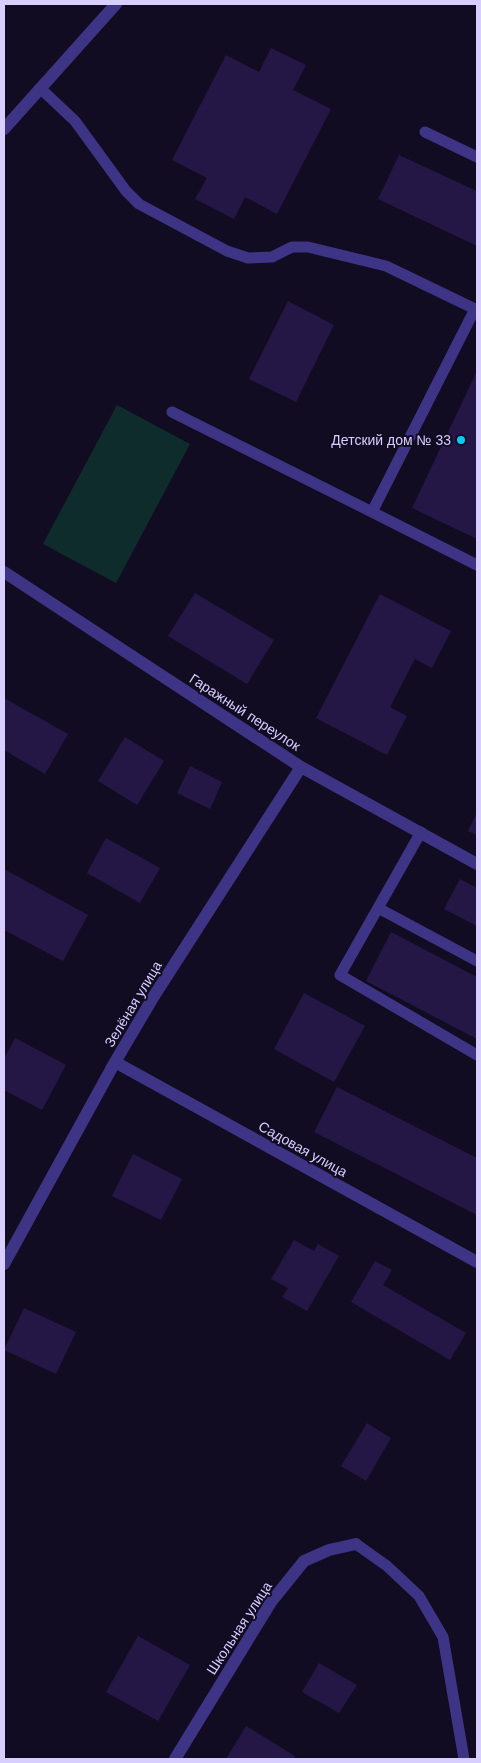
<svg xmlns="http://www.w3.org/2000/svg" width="481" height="1763" viewBox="0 0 481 1763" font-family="Arial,sans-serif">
	<rect width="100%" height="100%" fill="#120c23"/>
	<path fill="#0f2c2d" d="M117,405l73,39 -74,139 -73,-39z"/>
	<path fill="#241745" d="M271,48l35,17 -13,25 38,19 -54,105 -32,-17 -11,22 -39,-20 12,-21 -35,-18 54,-105 33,17z
		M399,155l78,36v55l-99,-47z
		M288,301l46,24 -38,77 -47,-23z
		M477,371v168l-65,-31z
		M195,593l79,47 -27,44 -79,-48z
		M380,594l71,37 -19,37 -17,-9 -25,48 17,9 -20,39 -71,-37z
		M4,698l64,36 -23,40 -41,-24z
		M125,737l39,24 -27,44 -39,-24z
		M190,766l32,16 -12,27 -33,-16z
		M477,812v23l-9,-4z
		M106,838l54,30 -20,35 -53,-30z
		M4,869l84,46 -25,46 -59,-31z
		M460,879l17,9v38l-33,-17z
		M391,932l86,45v62l-111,-58z
		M304,993l61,33 -31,56 -60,-33z
		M15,1038l51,27 -24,45 -38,-20v-31z
		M337,1087l140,71v57l-163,-83z
		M133,1154l49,25 -21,41 -49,-24z
		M294,1240l20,11 4,-7 21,12 -32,55 -25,-14 6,-9 -17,-9z
		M375,1261l17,9 -9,15 83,48 -16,27 -99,-58z
		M24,1308l52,24 -20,42 -52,-24z
		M367,1423l24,15 -25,43 -25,-15z
		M138,1636l52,29 -32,56 -52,-29z
		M319,1663l38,22 -18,28 -37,-21z
		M246,1726l49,30 -2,3h-67z"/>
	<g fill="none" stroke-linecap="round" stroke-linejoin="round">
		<path stroke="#3e3485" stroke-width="11" d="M40,88l35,33 51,70 13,13 88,47 21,7 24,-1 20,-10h16l78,19 89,43
			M425,132l52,25
			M172,412l200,100 103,-203 2,1
			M372,512l105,53
			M421,832l-81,143 137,80
			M378,908l99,53
			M356,1544l31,22 32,30 24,41 21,122"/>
		<path stroke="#3e3485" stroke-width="12" d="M4,129l112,-125
			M4,572l297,195 176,97
			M115,1062l362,200
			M4,1264l111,-202 39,-66 147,-229
			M175,1759l96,-157 33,-41 25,-11 27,-6"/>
	</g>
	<circle fill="#00cbf9" stroke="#120c23" stroke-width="2" cx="461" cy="440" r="5"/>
	<g text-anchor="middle" stroke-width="4" stroke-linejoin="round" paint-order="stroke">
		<g font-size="14" fill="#d8ceff" stroke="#120c23" text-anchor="end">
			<text x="451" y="445">Детский дом № 33</text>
		</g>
		<g font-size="14" fill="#d8ceff" stroke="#120c23">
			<text transform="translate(245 712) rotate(33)" y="5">Гаражный переулок</text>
			<text transform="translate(133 1004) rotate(-59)" y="5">Зелёная улица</text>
			<text transform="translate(303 1149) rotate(29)" y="5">Садовая улица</text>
			<text transform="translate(239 1628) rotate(-57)" y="5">Школьная улица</text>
		</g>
	</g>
	<rect width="481" height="1763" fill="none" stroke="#d8ceff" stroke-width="10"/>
</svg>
